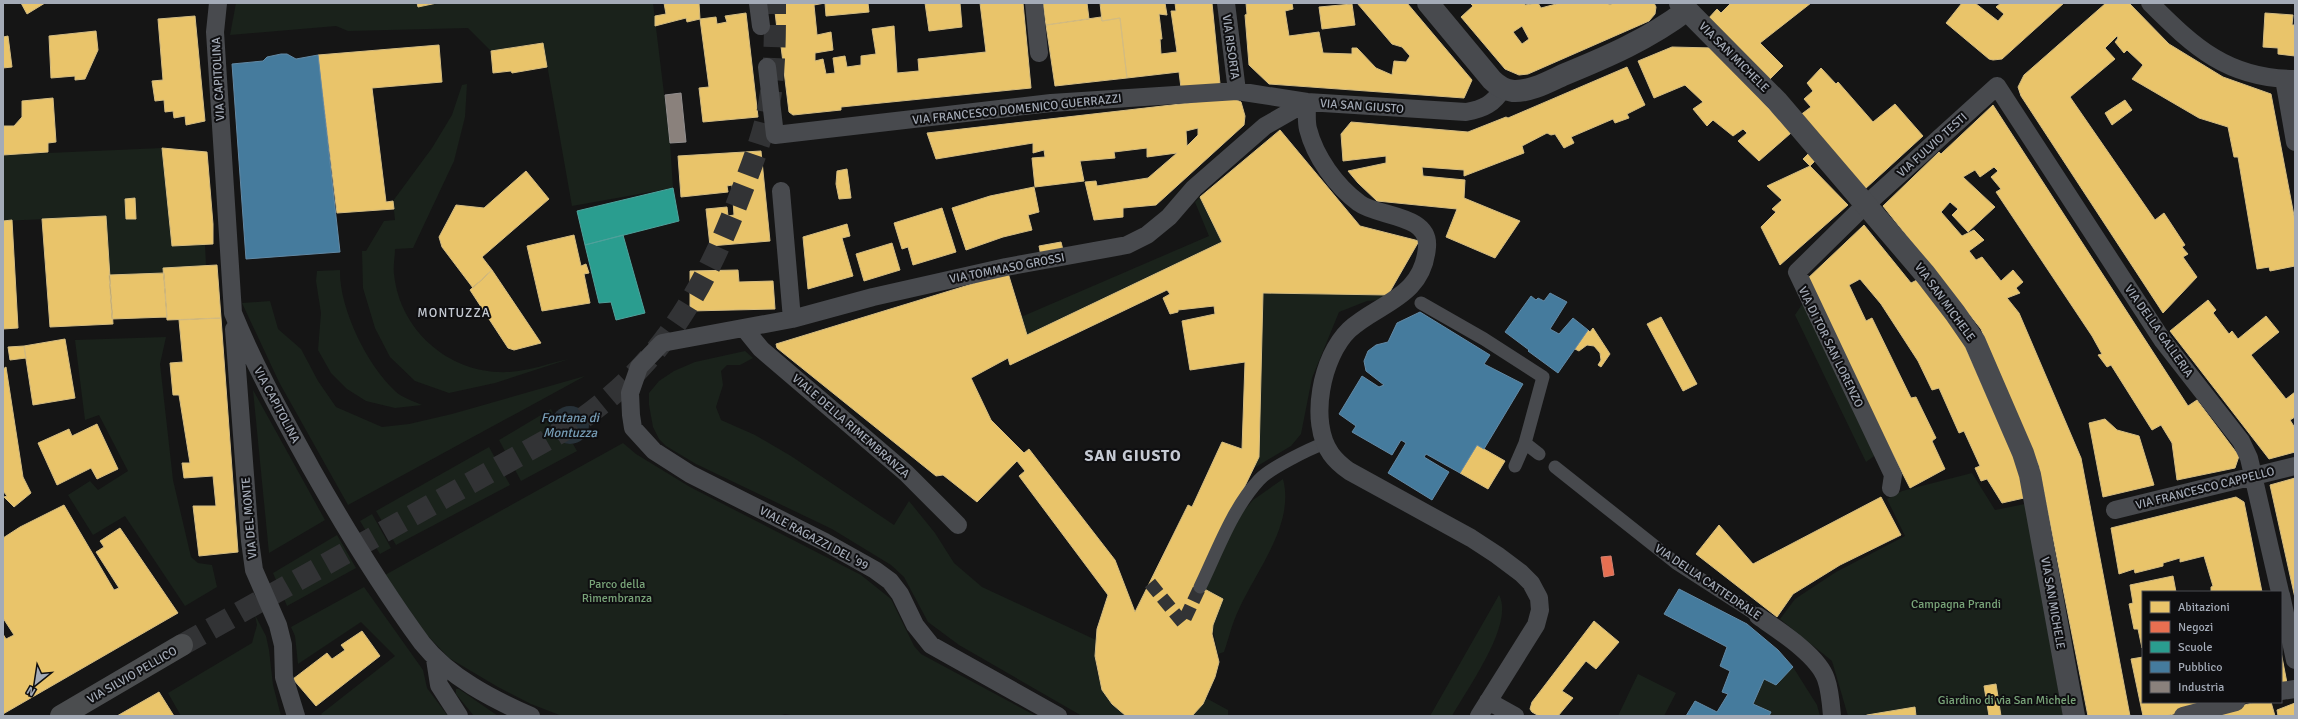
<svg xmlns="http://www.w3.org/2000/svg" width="2298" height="719" viewBox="0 0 2298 719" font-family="Signika,sans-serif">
	<rect width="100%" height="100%" fill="#151515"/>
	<path fill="#1a221b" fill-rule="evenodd" d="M236,3h417l17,140 3,45 -101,18 -29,-164 -52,9 -23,-23 -120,3 -12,-5 -106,9z
		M467,84l-2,33 -11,44 -41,87 -18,1c0,8 -2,17 -1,25 6,58 57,101 115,98 20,-1 41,-9 60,-13l-74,24 -46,10 -34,-12 -25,-24 -15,-29 -12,-40 -1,-37h4l18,-30 11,-1 -2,-19 39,-53 20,-33 10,-30z
		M162,148l10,98 33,-2 1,22 -42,2v5l-55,2 -3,-59 -103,5v-66zM135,198l1,21h-10z
		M1200,197l22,45 -195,93 -6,-18 188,-81 -14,-34z
		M340,270c-1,38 27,95 55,121 6,6 18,10 27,14l-27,3 -29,-7 -19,-12 -16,-16 -13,-23 3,-37 -5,-32 1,-10z
		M1263,293l125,2 -9,5 -12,1 -28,11 -27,66 -11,56 -10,12 -37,22 5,-11z
		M270,301l8,28 23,20 17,32 18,26 46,20 27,-3 43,-10 133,-38 -237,129 -69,-123 -37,-79z
		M1803,303l74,151 -11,8 -71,-147z
		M166,337l-6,27 13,116 18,77 7,6 14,2 5,22 -32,19 -60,-90 -32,19 -25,-40 22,-14 8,9 30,-19 -29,-56 -14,5 -10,-80z
		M745,351l8,7 -13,7h-13l-6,6 2,14 -7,22 5,13 34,15 36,21 103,69 15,-24 26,32 19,30 28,24 114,53c-3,32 4,55 30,76h-44l-123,-71 -31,-23 -24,-45 -13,-12 -59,-36 -136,-65 -30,-18 -7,-7 -6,-12 -4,-22v-12l10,-12 15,-10 21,-9z
		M253,390l72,130 -56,33z
		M551,409l16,35h6l4,7 -56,30 -22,-41z
		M623,443l13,11 54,33 171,88 30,24 23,47 7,8 115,62h-240l-11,-2 -7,2h-216l-31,-12 -33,-17 -49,-29 -22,-23 -42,-60z
		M489,447l21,38 -114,60 -20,-34z
		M1972,473l23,37 30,-6 38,212h-215l-16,-55 -52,-42 15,-20 41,-27 69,-36 -18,-37 15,-8z
		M1283,479c12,45 -26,90 -44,130 -7,14 -10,29 -15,43l-6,2 -14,-65 37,-75 12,-14z
		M372,514l19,34 -11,6 -20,-33z
		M337,535l19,33 -69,38 -14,-33z
		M364,587l59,83 4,18 21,28h-125l-2,-2 74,-58 -34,-34 -63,42 -3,-28 -4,-9z
		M1499,595c16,29 -33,95 -47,121h-22z
		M255,615l11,21 3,14 4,35 8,31h-100l-13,-23 84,-50 5,-18z
		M1793,667l24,38 3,11h-51l2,-4 -18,-8 11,-25 12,6z
		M1638,674l38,19 -12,23h-46z
		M456,689h3l39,27h-24l-18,-22z
		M1206,698l22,12v6h-36z"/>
	<path fill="#273138" d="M551 425a19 19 0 1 1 38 0a19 19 0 1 1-38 0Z"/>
	<path fill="#e9c46a" stroke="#d4bc81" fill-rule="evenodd" d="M21,3h24l-18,11z
		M417,3h20l-19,4z
		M664,3h35l1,16 -13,3 -1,-4 -31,8v-10l11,-2z
		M774,3h51l-11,2 3,30 14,-3 2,18 -18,3v8l8,-2 3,15 9,-1 -2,-15 12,-2 2,11 14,-2v-9l15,-2 -4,-25 22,-3 3,47 22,-2 -1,-12 68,-7 -6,-49h43l8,85 -190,19v3l-48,5 -4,-3 -9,-74h-2z
		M825,3h43l1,9 -43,4z
		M925,3h35l2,24 -33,4z
		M1043,3h44l2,16 -43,6z
		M1100,3h65l2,12 -8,-1 3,25h-2l1,15 16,-2 -6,-41h5l-1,-8h37l8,81 -39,4 -2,-16 -52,6 -7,-60 -18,3z
		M1246,3h46l1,6 -8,2 4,25 30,-4 4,21 29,1v-6h5l19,20 16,7 2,-14 12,1 4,-6 -8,-9 -10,-3 -35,-41h50l65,77 -8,18 -195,-14 -20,-19 -4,-50 2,-1z
		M1470,3h53l2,2 13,-2 3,5 19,-5h47l3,2 3,-2h41l2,4 -1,7 -6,7 -121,53 -9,1 -14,-6 -44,-52 12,-11zM1522,26l7,13 -7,5 -9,-12z
		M1731,3h80l-51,40 23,23 -14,14 -62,-60 10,-11 4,4z
		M1962,3h13l23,18 6,-7 -8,-7 5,-4h63l-62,56 -9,1 -4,-1 -43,-36z
		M2106,3h23l40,41 54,33 48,17 24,127v45l-25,5 -1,-4 -12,2 -19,-112h-4l-6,-30 -29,-9 -67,-39 11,-14 -16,-15 -3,3 -9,-11 3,-4 -1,-2 -12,12 10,11 -45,38 85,123 9,-7 21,32 -3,2 6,7 -5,3 14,20 -34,36 -142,-217 -3,-9 6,-12z
		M1352,4l3,21 -33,4 -3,-22z
		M746,13l12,104 -55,5 -4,-34 10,-1 -9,-68 16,-2 1,7 10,-2 -2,-6z
		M2265,13l28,2 -1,10h3v31l-17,-2v-6l-15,-1z
		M195,16l10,105 -19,4 -1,-9 -11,2 -1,-7 -8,1 -1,-12 -9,1 -3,-20 11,-1 -5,-61z
		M1101,17l1,4 18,-3 7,60 -72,8 -9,-61z
		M96,31l2,19 -13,29 -10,1v-4l-24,2 -2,-42z
		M8,36l4,31 -9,1v-31z
		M543,43l4,24 -35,6 -1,-2 -18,2 -2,-22z
		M439,45l3,37 -70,6 14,114 7,-1 1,8 -57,4 -19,-158z
		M1672,47l41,1 78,85 -32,28 -21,-20 9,-8 -4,-4 -10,7 -20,-16 -6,6 -14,-17 10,-7 -18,-17 -31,13 -16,-37z
		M1627,67l18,38 -18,9 2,4 -14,5 -2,-4 -42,18 3,6 -10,5 -9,-14 -4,1 -4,-2 -25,13 2,7 -60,23v-6l-42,-3 1,9 42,4 -1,18 56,23 -25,37 -49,-21 11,-28 -80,-8 -19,-18 -10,-12 38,-8v-7l-43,5 -2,-27 10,-12 117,10 38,-15 2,1z
		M1821,68l15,16 2,-2 35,40 22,-18 28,32 -58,53 -66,-73 12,-9 -7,-8 9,-8 -6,-8z
		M53,98l3,44 -8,1v9l-45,3v-29h11l8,-9v-16z
		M1233,98l8,4 4,14 -1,9 -88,80 -33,3v9l-29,3 -9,-38 11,-1 1,5 51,-8 29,-25 -30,4v-9l-33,4 1,6 -35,3 4,20 -49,6 -3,-29 13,-1 -1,-7 -11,3v-10l-97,16 -9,-26zM1198,128v7l-11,11 -1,-15z
		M2125,100l7,10 -20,15 -7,-12z
		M1993,105l195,301 9,-6 42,56 -4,12 -58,12 -5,-37 -11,-18 -9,5 -41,-65 -4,2 -9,-12 4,-1 -10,-18 -96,-144 5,-3 -10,-12 7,-6 -4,-4 -14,10 -5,-7 -12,7 32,30 -27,25 -16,-17 6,-6 -8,-7 -9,10 21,24 12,-6 10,10 -15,11 7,9 6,-3 19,24 12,-11 10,12 -7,6 4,5 -13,5 12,15 62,145 49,258h-42l-49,-250 -58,-137 -98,-123 56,-54 2,2z
		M1280,130l80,96 59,15 -31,54 -125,-2 -4,164 -62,128 26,14 -10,26 -1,9 7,28 -4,15 -12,27 -11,12h-66l-14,-12 -10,-14 -7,-34 2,-27 11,-34 -89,-119 6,-5 -8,-10 -40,41 -34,-27 -7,1 -159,-128 -1,-4 232,-71 19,62 195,-93 -22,-45zM1167,290l3,4 -7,4 7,16 8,-2v-2l36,-4 1,8 -33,7 8,49 55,-8 -3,87 -20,-7 -30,65 -4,-2 -53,107 -20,-52 -86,-111 -5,4 -33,-33 -20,-42 37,-20 2,7z
		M162,148l45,4 6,72v20l-41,2z
		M761,151l9,90 -60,5 -4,-37 21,-2 1,9 6,-1 -2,-30 -5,1 1,6 -47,5 -3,-41z
		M1810,152l7,7 -7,7 -7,-7z
		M1810,166l38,39 -68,60 -19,-38 15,-15 -4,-3 10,-9 -15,-14z
		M847,169l4,29 -12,1 -3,-15 1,-13z
		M526,171l23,28 -67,58 10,13 -19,18 -31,-41 -3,-10 17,-32 28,3z
		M1034,187l5,25 -11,3 4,15 -29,7 -37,13 -14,-42 38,-12z
		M135,198l1,21h-10l-1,-20z
		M942,208l14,44 -43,13 -5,-18 -6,2 -8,-26z
		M106,216l7,108 -63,3 -8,-108z
		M12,220l6,108 -15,1v-108z
		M847,224l3,12 -8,2 11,38 -45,13 -5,-52z
		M1864,225l47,58 10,-5 42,64 56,128 5,28 -22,5 -15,-24 -6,2 -6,-13 5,-2 -16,-35 -5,2 -20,-45 -7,2 -14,-29 -37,-57 -21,-25 -11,6 17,36 6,-3 39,80 5,-1 20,41 -4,3 13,28 -35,19 -105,-207z
		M574,235l7,31 5,-2 3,9 -5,1 6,29 -48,8 -15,-65z
		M1061,242l2,8 -22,6 -2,-10z
		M892,243l8,27 -36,11 -8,-27z
		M217,265l4,53 -54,2 -4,-52z
		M492,270l41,61 8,12 -27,7 -6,-2 -38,-58z
		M738,270l1,12 34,-1 2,28 -85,2v-40z
		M164,273l3,44 -55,2 -3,-44z
		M2208,300l8,10 -3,3 16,21 3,-3 6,8 28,-23 13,16 -28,23 35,44 9,-7v25l-5,3 5,8v24l-26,7 -99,-128z
		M1661,317l36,67 -14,7 -36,-67z
		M221,318l17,234 -39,4 -6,-50h23l-3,-30 -29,2 -2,-15h8l-11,-68h-6l-3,-32 13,-1 -4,-42z
		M1593,328l17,26 -9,13 -3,-2 3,-5 -1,-7 -6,-7 -7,-1 -8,6 -4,-2 13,-19 2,2z
		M65,339l10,59 -42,7 -9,-59z
		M24,346l2,12 -16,2 -2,-13z
		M6,367l17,110 8,16 -17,14 -10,-10 3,-1 -4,-5v-122z
		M2105,419l12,11 22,6 15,49 -51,12 -14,-74z
		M97,424l21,45 -21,10 -6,-11 -34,17 -19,-42 31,-14 3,7z
		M1477,445l28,16 -17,28 -28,-16z
		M2295,478v120l-25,-113z
		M1881,497l20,38 -61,30 -47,29 -16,23 -81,-63 23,-29 34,39z
		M2236,497l8,5 18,90h-51v-5l2,-1 -9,-30 -24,6v-4l-17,5v3l-28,7 -1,-4 -15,5 -8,-46z
		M64,505l50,85 5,-2 -23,-36 8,-5 -4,-6 20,-13 58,85 -175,101v-80l3,5 8,-4 -11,-17v-80l17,-11z
		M2173,576l3,16h-33l-1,56 -4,-19h-4l-5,-25 4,-1 -3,-18z
		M1594,621l25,21 -23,27 -10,-8 -24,30 11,7 -15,18h-19l-7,-4 -2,-3 2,-7z
		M362,631l18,25 -64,50 -23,-27 34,-26 5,6 13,-9 -4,-5z
		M2281,652l6,31 -6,2z
		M2143,657v45h75l-52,14h-23l-12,-57z
		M1996,684l5,32h-12l-5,-30z
		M159,692l15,24h-57z
		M2256,702h15l4,14h-72z
		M2295,703v13h-17l-1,-6z
		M1915,707l1,9h-51l2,-1z"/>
	<path fill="#e76f51" stroke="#d38170" d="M1611,556l3,19 -10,2 -3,-20z"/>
	<path fill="#2a9d8f" stroke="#4fa19b" d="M673,188l6,33 -94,24 -8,-34z
		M623,235l22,78 -29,7 -5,-18 -12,1 -14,-58z"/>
	<path fill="#457b9d" stroke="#6289a5" d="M281,54h6l9,5 22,-4 22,197 -94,7 -14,-195 31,-3 4,-4z
		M1550,293l17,9 -17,27 9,5 14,-16 15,12 -30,43 -30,-22 1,-1 -24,-18 26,-36 5,4 2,-2 6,3z
		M1420,312l70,43 -6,9 39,20 -39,65 -7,-4 -17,28 -34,-19 -2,3 25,15 -17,28 -44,-27 18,-30 -5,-3 -9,15 -40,-23 4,-6 -17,-12 23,-38 17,11 5,-2 -18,-14 -2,-10 4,-10 8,-6 12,-3 9,-19z
		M1679,589l68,35 31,26 15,17 -17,18 -12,-6 -11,25 18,8 -2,4h-83l9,-15 22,11 11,-18 -6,-2 8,-21 -10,-5 7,-19 -63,-33z"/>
	<path fill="#8a817c" stroke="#928e8e" d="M681,93l5,49 -16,1 -5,-48z"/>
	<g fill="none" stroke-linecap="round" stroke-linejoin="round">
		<path stroke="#323335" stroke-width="13" stroke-dasharray="13 6" stroke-linecap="butt" d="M1150,583l33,40 17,-36"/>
		<path stroke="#323335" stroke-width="22" stroke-dasharray="22 11" stroke-linecap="butt" d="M182,645l388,-218c87,-58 131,-130 168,-226 10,-26 20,-51 27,-78 10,-39 10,-80 10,-120"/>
		<path stroke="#484a4e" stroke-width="13" d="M1421,303l63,36 59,38 -18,66 14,11
			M1515,466l10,-23
			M1555,467l121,96 82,53
			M1200,587c17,-35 32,-78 59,-107 11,-12 50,-31 66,-37"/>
		<path stroke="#484a4e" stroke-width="18" d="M218,3l-3,29 18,281c22,54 50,104 78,155 34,60 70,119 111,175 27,34 70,56 109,73
			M758,3l3,23
			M1034,3l5,50
			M1226,3l11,88
			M2150,3c44,44 78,76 145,76
			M767,67l8,68 276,-32 186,-12 70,11 159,10c17,-3 28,-8 37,-24
			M2284,79l11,63
			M1307,102c0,9 -1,19 1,27 7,28 28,57 51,74 18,14 71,11 68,44 -4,51 -49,56 -78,83 -27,26 -41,92 -18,124 5,7 11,12 18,17l122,67 26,17 24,18 10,10 8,15 1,12 -4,15 -57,91
			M781,191l11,128
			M744,328l17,21 145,124 52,52
			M234,329l16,212 4,29 24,55 5,20 1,32 12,39
			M1891,488l2,-13 -96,-203 62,-61 138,-125 166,255 78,100 8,17 31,134
			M2115,510l180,-44
			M2281,595l14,65
			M1758,616c20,14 60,39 68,63 4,11 5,25 6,37
			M435,659l4,26 20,31
			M2281,691l14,-2
			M1488,701l27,15
			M1058,716l-127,-71 -16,-20 -15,-31 -10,-13 -15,-11 -50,-28 -135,-68 -36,-23 -21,-23 -2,-13 -1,-22 9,-26 23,-24 130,-24 81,-22 133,-30 121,-22 20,-10 22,-18 25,-29 71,-62 42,-24
			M2183,716l53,-14"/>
		<path stroke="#484a4e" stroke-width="22" d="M1428,3l64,77c6,6 13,10 21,11 17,1 35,-9 50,-16 44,-18 86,-36 124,-65
			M1680,3l97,98 148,173 30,39 20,29 48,111 7,22 44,241"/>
		<path stroke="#4b4d4f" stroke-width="22" d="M61,716l121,-71"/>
	</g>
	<g text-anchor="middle" stroke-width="4" stroke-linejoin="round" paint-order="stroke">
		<g font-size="12" fill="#a4abb7" stroke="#0f0f11">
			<text transform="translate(1231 47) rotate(82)" y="4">VIA RISORTA</text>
			<text transform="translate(1734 57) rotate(45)" y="4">VIA SAN MICHELE</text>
			<text transform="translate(218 79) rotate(-93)" y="4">VIA CAPITOLINA</text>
			<text transform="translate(1362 106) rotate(4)" y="4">VIA SAN GIUSTO</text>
			<text transform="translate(1017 109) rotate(-6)" y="4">VIA FRANCESCO DOMENICO GUERRAZZI</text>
			<text transform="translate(1932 145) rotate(-42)" y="4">VIA FULVIO TESTI</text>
			<text transform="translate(1007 268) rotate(-11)" y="4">VIA TOMMASO GROSSI</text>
			<text transform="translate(1945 302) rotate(54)" y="4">VIA SAN MICHELE</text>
			<text transform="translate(2159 331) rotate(55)" y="4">VIA DELLA GALLERIA</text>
			<text transform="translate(1831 347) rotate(64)" y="4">VIA DI TOR SAN LORENZO</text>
			<text transform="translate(277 405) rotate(62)" y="4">VIA CAPITOLINA</text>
			<text transform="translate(851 426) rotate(41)" y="4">VIALE DELLA RIMEMBRANZA</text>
			<text transform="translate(2205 488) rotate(-14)" y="4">VIA FRANCESCO CAPPELLO</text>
			<text transform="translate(249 518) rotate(-95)" y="4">VIA DEL MONTE</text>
			<text transform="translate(814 538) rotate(28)" y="4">VIALE RAGAZZI DEL '99</text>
			<text transform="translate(1708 582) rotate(34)" y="4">VIA DELLA CATTEDRALE</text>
			<text transform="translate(2053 603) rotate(80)" y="4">VIA SAN MICHELE</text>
			<text transform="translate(132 675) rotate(-30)" y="4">VIA SILVIO PELLICO</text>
		</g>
		<g font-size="12" fill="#79a479" stroke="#0f0f11">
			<text x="617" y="588">Parco della<tspan x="617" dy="14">Rimembranza</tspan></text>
			<text x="1956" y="608">Campagna Prandi</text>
			<text x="2007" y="704">Giardino di via San Michele</text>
		</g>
		<g font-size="13" letter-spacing="1" fill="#c5cad3" stroke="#0f0f11">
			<text x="454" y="317">MONTUZZA</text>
		</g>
		<g font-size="13" font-style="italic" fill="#779db6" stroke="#0f0f11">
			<text x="570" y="422">Fontana di<tspan x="570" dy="15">Montuzza</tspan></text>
		</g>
		<g font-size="16" font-weight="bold" letter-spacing="1" fill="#c5cad3" stroke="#0f0f11">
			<text x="1133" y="461">SAN GIUSTO</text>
		</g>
	</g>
	<rect width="2298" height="719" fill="none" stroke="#a4abb7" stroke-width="8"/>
	<rect x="2142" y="591" width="140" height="112" fill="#0f0f11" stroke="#4b4d53"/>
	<rect x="2150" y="601" width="20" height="12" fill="#e9c46a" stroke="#4b4d53"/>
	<text x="2178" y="611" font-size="12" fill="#a4abb7">Abitazioni</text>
	<rect x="2150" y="621" width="20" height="12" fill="#e76f51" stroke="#4b4d53"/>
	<text x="2178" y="631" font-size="12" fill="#a4abb7">Negozi</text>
	<rect x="2150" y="641" width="20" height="12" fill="#2a9d8f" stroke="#4b4d53"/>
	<text x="2178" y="651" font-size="12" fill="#a4abb7">Scuole</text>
	<rect x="2150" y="661" width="20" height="12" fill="#457b9d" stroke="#4b4d53"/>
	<text x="2178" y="671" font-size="12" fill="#a4abb7">Pubblico</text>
	<rect x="2150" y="681" width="20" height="12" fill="#8a817c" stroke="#4b4d53"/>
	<text x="2178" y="691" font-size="12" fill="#a4abb7">Industria</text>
	<g transform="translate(36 683) rotate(210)" stroke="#0f0f11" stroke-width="3" paint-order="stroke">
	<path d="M0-3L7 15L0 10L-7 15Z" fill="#a4abb7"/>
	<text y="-6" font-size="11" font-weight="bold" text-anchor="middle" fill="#a4abb7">N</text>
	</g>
</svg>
